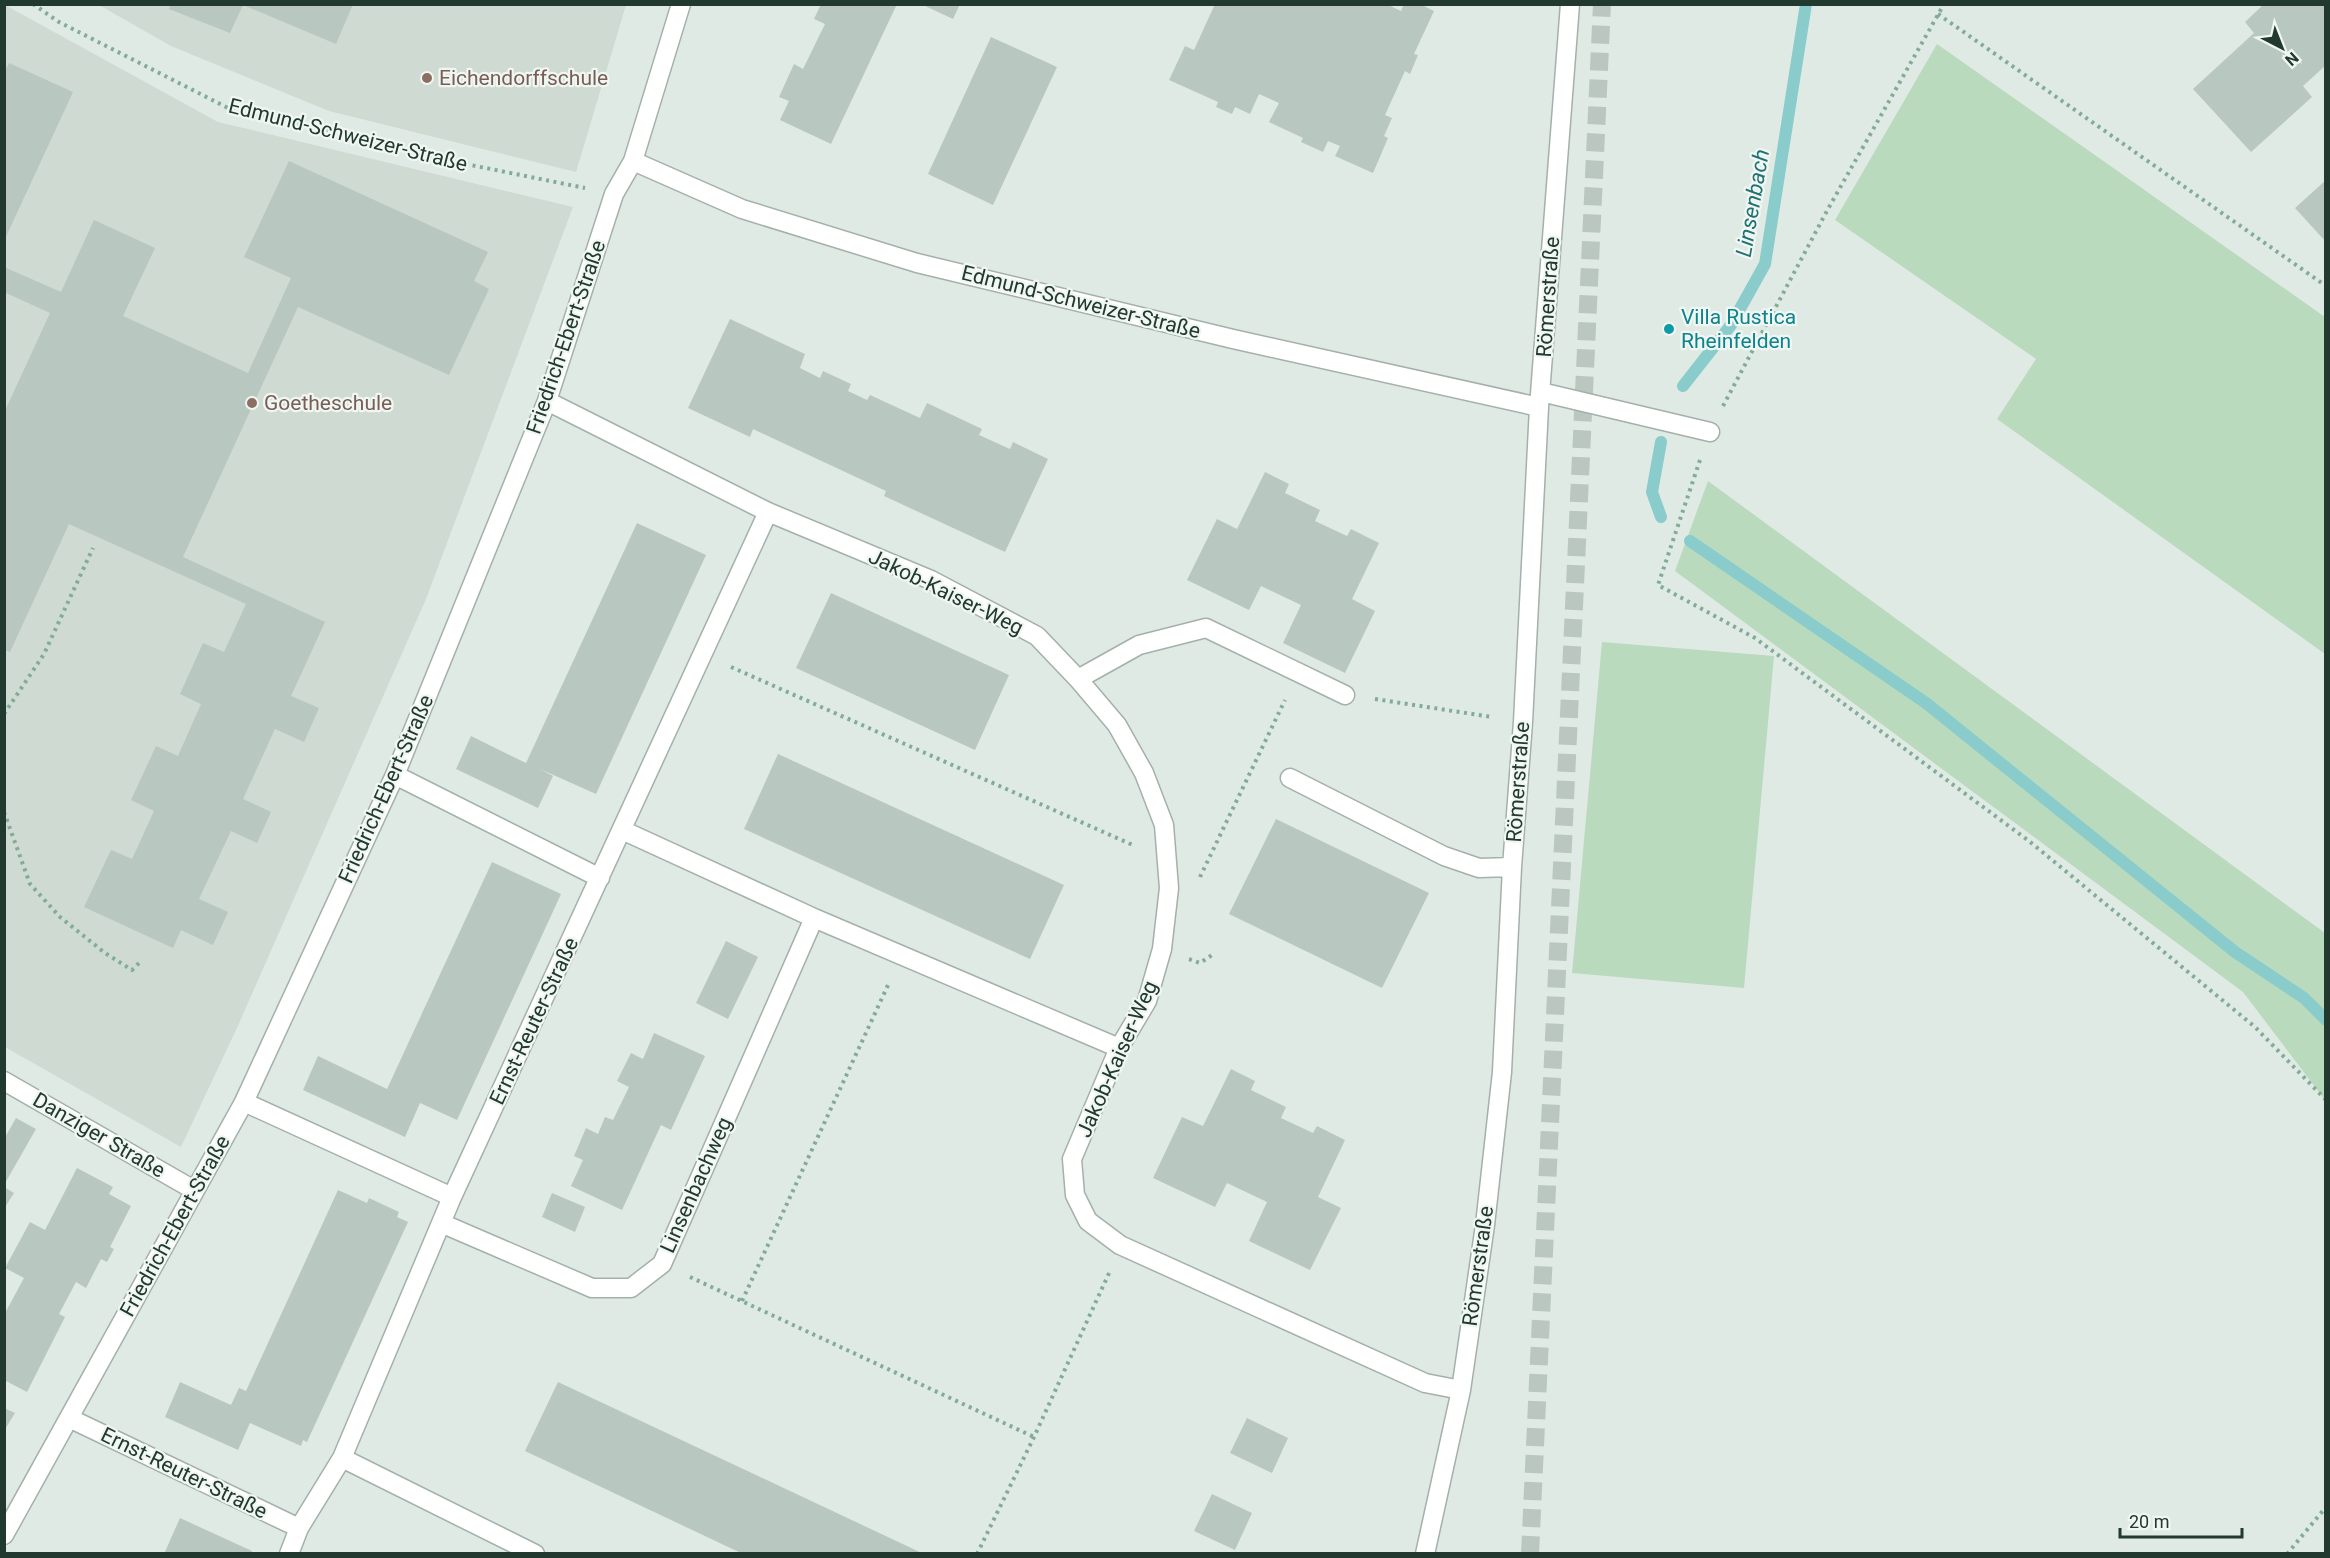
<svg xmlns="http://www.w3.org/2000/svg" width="2330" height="1558" viewBox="0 0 2330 1558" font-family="Roboto,sans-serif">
	<rect width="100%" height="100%" fill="#e0eae4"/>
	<path fill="#cedad2" d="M5,5l213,117 355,85 -147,392 -190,431 -55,117 -176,-100z
		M99,5h527l-50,167 -247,-61 -158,-65z"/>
	<path fill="#badabd" d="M1937,44l388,273v337l-328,-235 39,-60 -201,-139z
		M1708,481l617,452v167l-82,-108 -568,-421z
		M1602,642l172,14 -30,332 -172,-15z"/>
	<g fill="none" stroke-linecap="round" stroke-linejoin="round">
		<path stroke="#8acccb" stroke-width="12" d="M1683,386l48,-61 34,-61 41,-260
			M1661,442l-9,50 9,25
			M1690,541l236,162 309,249 69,46 22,22"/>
	</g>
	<path fill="#b8c7bf" d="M171,4h182l-17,40 -93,-39 -13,28 -61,-24z
		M821,4h76l-66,140 -51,-24 9,-19 -10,-4 15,-33 9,5 22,-45 -11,-5z
		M921,4h39l-7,15z
		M1215,4h171l15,7 3,-7h16l14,7 -20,43 4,1 -8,19 -5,-3 -20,44 7,3 -8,18 4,2 -15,35 -38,-17 5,-10 -12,-5 -5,11 -22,-10 2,-4 -34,-16 10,-19 -20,-9 -9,20 -15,-7 -3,7 -16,-7 2,-5 -49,-22 16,-34 9,4z
		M2264,4h62v61l-23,21 9,11 -61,55 -58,-63 61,-56 -9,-11z
		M991,37l66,30 -64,138 -65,-31z
		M9,63l64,29 -69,149v-168z
		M289,161l199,91 -14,29 15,8 -40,86 -151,-68 -115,250 142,65 -34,74 28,12 -15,34 -29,-13 -32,70 28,13 -14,31 -26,-12 -32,68 29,13 -15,33 -32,-15 -8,18 -89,-41 27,-57 21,9 22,-48 -23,-11 25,-54 22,10 23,-52 -21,-10 23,-51 21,9 22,-48 -177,-80 -59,128 -6,-2v-237l46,-100 -46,-21v-25l57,25 33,-72 61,28 -32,68 125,57 43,-95 -47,-21z
		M2326,180v62l-31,-34z
		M730,319l75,35 -5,14 20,10 3,-7 28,13 -3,7 19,9 3,-5 50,23 7,-15 55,26 -3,6 31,14 3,-7 35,17 -43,93 -121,-56 2,-5 -133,-62 -3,8 -62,-29z
		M1265,472l24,12 -4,9 35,17 -5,11 32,15 4,-7 28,14 -27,56 23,12 -30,62 -62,-30 18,-38 -40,-19 -12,24 -62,-30 30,-61 20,10z
		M637,523l69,32 -110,239 -56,-25 13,7 -15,32 -82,-39 15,-33 55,27z
		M831,593l178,82 -34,75 -179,-82z
		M778,754l286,131 -34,74 -286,-130z
		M1276,819l153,74 -47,95 -153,-74z
		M492,862l69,32 -104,226 -37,-17 -15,34 -102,-47 15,-34 69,33z
		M726,941l32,16 -30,62 -32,-16z
		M654,1033l51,23 -34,74 -10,-5 -39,85 -51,-24 12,-26 -9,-4 12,-28 12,6 7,-17 8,3 16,-33 -12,-6 14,-28 12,6z
		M1231,1069l24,12 -4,9 35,17 -5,11 32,15 4,-7 28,14 -27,57 23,11 -31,62 -61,-29 18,-39 -40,-19 -12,24 -62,-29 29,-61 21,9z
		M16,1118l20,11 -32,56v-46z
		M77,1168l36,19 -4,7 22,12 -21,41 4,2 -7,13 -6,-3 -15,29 -10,-6 -17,32 6,3 -38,75 -23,-12v-65l20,-37 -19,-10 25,-46 15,8z
		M4,1187l10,6 -10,16z
		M338,1190l29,13 2,-5 30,14 -2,5 11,5 -101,220 -4,-2 -2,6 -51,-23 -12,27 -73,-33 15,-35 51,23 8,-17 7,3z
		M552,1193l33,14 -10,25 -33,-15z
		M558,1382l366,172h-181l-218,-103z
		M4,1408l11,5 -11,18z
		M1247,1418l41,20 -16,35 -42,-20z
		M1212,1494l40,19 -17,37 -41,-19z
		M180,1518l72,33 -1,3h-87z"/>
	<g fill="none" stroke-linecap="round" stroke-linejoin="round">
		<path stroke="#bac7c0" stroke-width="18" stroke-dasharray="18 9" stroke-linecap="butt" d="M1530,1554l72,-1550"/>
		<defs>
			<path id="minor" d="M633,161l109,48 175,54 316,76 306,68
				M1541,392l169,40
				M547,401l221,111 163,68 106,56 41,43 39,46 27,48 20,52 5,63 -7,61 -15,52 -28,47 -47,111 3,36 13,26 32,24 305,138 36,7
				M1078,679l61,-34 67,-17 139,67
				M395,775l205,103
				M1290,778l154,78 35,12 33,-1
				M622,830l192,88 305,130
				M4,1081l190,109
				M244,1102l208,95
				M441,1223l151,65h39l31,-24 152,-346
				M69,1418l230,110
				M342,1458l193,96
				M4,1535l240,-433 151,-327 152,-374 67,-207 19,-33 48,-157
				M289,1554l10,-26 43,-70 110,-261 316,-685
				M1425,1554l36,-164 24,-165 17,-153 10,-205 11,-145 16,-315 31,-403"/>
		</defs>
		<use href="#minor" stroke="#a3b1aa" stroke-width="21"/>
		<path stroke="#82ac98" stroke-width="4" stroke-dasharray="3 4.5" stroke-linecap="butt" d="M33,4l26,18 169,86 119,26 89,24 149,30
			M1938,14l388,272
			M1723,406l105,-197 116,-205
			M1700,460l-42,125 97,53 274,203 226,186 71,73
			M731,667l404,179
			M1375,699l117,18
			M4,714l40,-60 49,-106
			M4,812l26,72 30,33 45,36 27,17 10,-10
			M1200,877l85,-177
			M1189,959l11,4 12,-8
			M690,1277l344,160
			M742,1301l147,-318
			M977,1554l57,-117 76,-166
			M2287,1554l39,-47"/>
		<use href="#minor" stroke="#fff" stroke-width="18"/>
	</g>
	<g fill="#8d6e63" stroke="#f0f7f2" stroke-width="2">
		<circle cx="427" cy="78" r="6"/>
		<circle cx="252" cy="403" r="6"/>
	</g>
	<circle fill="#0f9aa8" stroke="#f0f7f2" stroke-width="2" cx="1669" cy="329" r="6"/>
	<g text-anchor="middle" stroke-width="4.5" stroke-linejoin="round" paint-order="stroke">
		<g font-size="21" fill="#785e54" stroke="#f0f7f2" text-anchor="start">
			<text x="439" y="85">Eichendorffschule</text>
			<text x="264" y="410">Goetheschule</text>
		</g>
		<g font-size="21" fill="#22392f" stroke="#f0f7f2">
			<text transform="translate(348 135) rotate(14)" y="7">Edmund-Schweizer-Straße</text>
			<text transform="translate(1548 297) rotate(-86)" y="7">Römerstraße</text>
			<text transform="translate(1081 302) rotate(14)" y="7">Edmund-Schweizer-Straße</text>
			<text transform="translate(566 337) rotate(-71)" y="7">Friedrich-Ebert-Straße</text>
			<text transform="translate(946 592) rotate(26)" y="7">Jakob-Kaiser-Weg</text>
			<text transform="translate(1518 782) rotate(-86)" y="7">Römerstraße</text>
			<text transform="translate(386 789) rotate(-66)" y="7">Friedrich-Ebert-Straße</text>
			<text transform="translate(534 1021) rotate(-65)" y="7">Ernst-Reuter-Straße</text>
			<text transform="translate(1117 1059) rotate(-66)" y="7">Jakob-Kaiser-Weg</text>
			<text transform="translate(99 1135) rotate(30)" y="7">Danziger Straße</text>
			<text transform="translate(696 1185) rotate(-66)" y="7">Linsenbachweg</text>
			<text transform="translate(175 1226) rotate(-61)" y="7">Friedrich-Ebert-Straße</text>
			<text transform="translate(1478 1266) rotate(-82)" y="7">Römerstraße</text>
			<text transform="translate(184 1473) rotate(26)" y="7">Ernst-Reuter-Straße</text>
		</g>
		<g font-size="21" fill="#0d838f" stroke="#f0f7f2" text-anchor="start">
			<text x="1681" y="324">Villa Rustica<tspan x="1681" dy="24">Rheinfelden</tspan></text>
		</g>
		<g font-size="22" font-style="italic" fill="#207171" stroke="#f0f7f2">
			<text transform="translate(1752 203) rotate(-80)" y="8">Linsenbach</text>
		</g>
	</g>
	<rect width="2330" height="1558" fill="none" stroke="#22392f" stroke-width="12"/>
	<g transform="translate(2282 48) rotate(138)" stroke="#f0f7f2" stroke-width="4.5" paint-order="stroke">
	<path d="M0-4.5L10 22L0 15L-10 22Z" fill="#22392f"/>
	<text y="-9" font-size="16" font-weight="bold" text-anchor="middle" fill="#22392f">N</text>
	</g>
	<path d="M2120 1528v9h122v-9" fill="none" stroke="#22392f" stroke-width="3"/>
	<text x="2129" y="1528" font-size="18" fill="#22392f" stroke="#f0f7f2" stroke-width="4.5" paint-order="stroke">20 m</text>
</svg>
